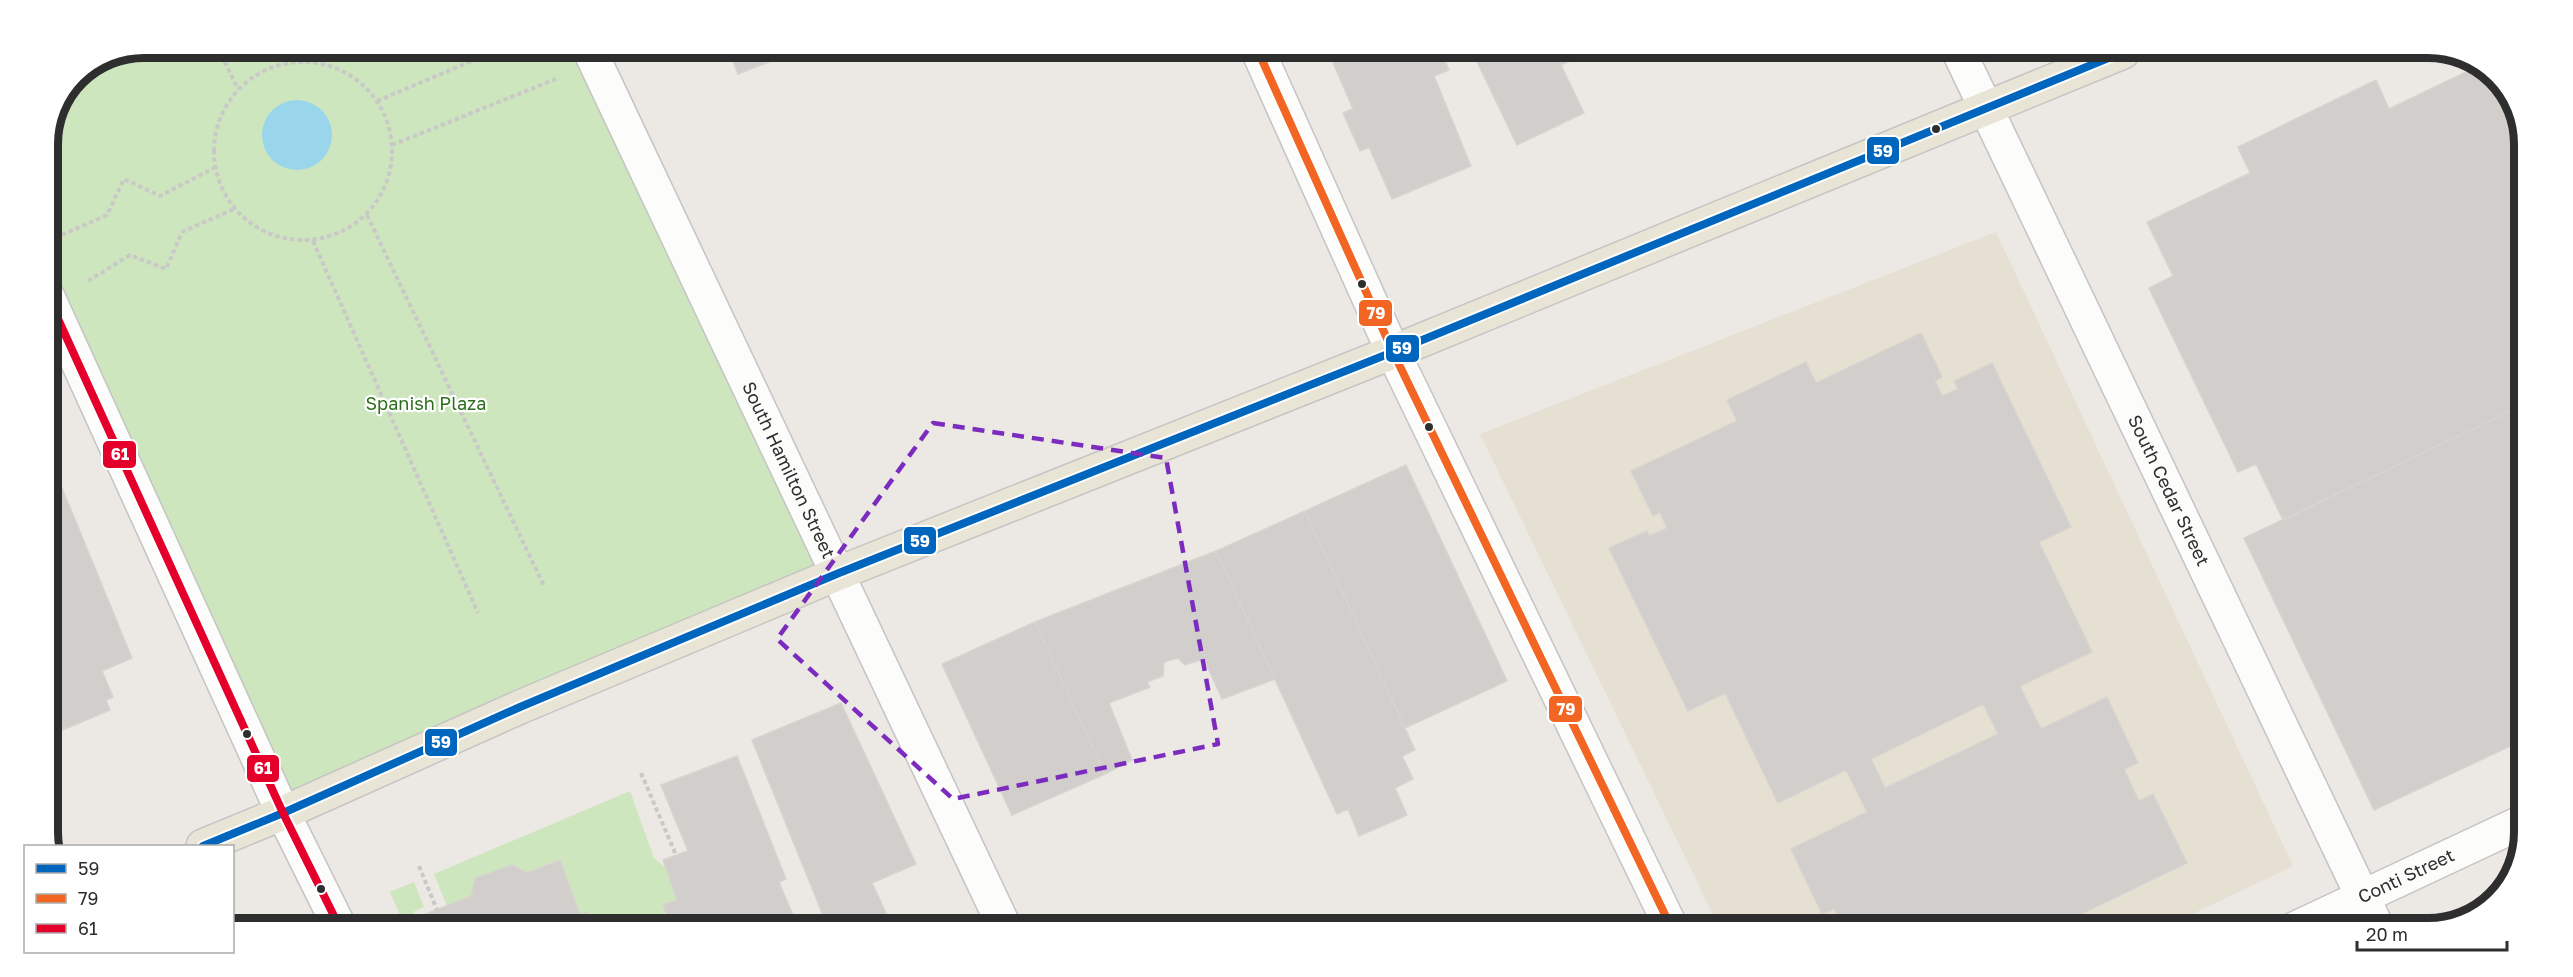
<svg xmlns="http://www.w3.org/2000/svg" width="2573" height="977" viewBox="0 0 2573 977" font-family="'Golos Text',sans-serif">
	<rect width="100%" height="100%" fill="#ece8e4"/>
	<path fill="#e6e0d3" d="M1996,232l297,634 -130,62 -444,-1 -239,-493z"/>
	<path fill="#cee6be" d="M145,48l444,1 250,524 -556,240 -235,-516v-158l29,-63z
		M630,791l24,67 12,10 11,32 -14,5 4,11 -25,9h-51l-5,-13 -6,3 -20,-55 -33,13 -15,-8 -37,13 -4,18 -24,10 -13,-32z
		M414,882l10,25 -11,5 5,12h-14l-14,-32z"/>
	<path fill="#99d6ec" d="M262 135a35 35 0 1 1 70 0a35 35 0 1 1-70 0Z"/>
	<path fill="#d1cecb" stroke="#d7d4d0" stroke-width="1.5" fill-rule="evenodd" d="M728,49h74l-64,25z
		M1347,51h94l8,19 -15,6 37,90 -79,33 -23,-52 -9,4 -17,-38 10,-4 -22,-51z
		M1472,51h118l-29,14 23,48 -67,32z
		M2478,66l21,15 26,57 -2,267 -240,115 -27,-56 -18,8 -89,-184 24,-12 -26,-54 103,-49 -12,-26 138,-67 13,29z
		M1921,333l21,44 -7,4 7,15 16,-7 -4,-8 38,-18 79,164 -32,15 53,110 -72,34 21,43 66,-32 31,66 -14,6 15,32 14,-7 34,69 -114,55 4,8 -5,2h-228l-10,-19 -12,5 -31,-65 76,-37 -21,-42 -68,33 -53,-110 -37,18 -79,-163 38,-17 2,5 18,-8 -7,-16 -7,4 -22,-45 106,-50 -10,-21 79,-38 10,21zM1983,704l15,30 -113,54 -14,-29z
		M2523,405l-2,336 -147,69 -130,-272z
		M1406,465l101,216 -102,47 -100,-217z
		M55,471l77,187 -30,13 11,26 -7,3 4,10 -62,26v-263z
		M1305,511l110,239 -13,6 11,23 -18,9 12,27 -48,21 -11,-27 -11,5 -121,-263z
		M1216,551l59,128 -53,20 -18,-40 -19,6 -7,-7 -14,4 -1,14 -16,6 3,5 -41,16 23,57 -27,14 -70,-152z
		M1035,622l70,152 -93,41 -70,-151z
		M841,703l75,161 -44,19 20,43 -65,-1 -75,-185z
		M737,756l49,123 -7,3 18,43h-155l25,-9 -4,-11 14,-5 -14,-40 25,-9 -27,-66z
		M560,860l20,55 6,-3 5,13 -167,-1 -3,-8 50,-20 4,-18 37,-13 15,8z"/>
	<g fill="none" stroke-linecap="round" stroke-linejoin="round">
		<defs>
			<g id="minor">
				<path id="s1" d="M589,49l415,877"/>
				<path d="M1258,51l135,301 278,575"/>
				<path id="s2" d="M1959,52l419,877"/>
				<path d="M48,297l235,516 55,111"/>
				<path id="s3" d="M2294,929l226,-106"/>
			</g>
			<path id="primary" d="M203,846l80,-33 237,-106 319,-134 554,-221 730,-300"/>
		</defs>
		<use href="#minor" stroke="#c5c4c5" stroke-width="36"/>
		<use href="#primary" stroke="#c6c5c4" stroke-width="36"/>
		<path stroke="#c9c9c8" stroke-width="4" stroke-dasharray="4.5 3" stroke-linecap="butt" d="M218,48l20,41
			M301,48l7,14
			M214 151a89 89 0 1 1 178 0a89 89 0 1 1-178 0Z
			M377,101l123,-52
			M392,145l164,-66
			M367,215l177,371
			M48,241l59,-26 17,-36 36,17 54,-28
			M313,241l165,372
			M88,281l42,-26 36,14 16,-37 52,-23
			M641,773l35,82
			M419,866l18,44"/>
		<use href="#minor" stroke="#fcfcfb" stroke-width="33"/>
		<use href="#primary" stroke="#e8e4d6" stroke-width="33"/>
		<defs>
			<path id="bus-1" d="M203,846l80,-33 237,-106 319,-134 554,-221 730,-300"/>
			<path id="bus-2" d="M1258,51l135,301 278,575"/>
			<path id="bus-3" d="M48,297l235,516 55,111"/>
		</defs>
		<use href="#bus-1" stroke="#fff" stroke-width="12"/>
		<use href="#bus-2" stroke="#fff" stroke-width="12"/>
		<use href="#bus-3" stroke="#fff" stroke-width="12"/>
		<use href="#bus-1" stroke="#0065bd" stroke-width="8"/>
		<use href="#bus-2" stroke="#f26522" stroke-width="8"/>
		<use href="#bus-3" stroke="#e4002b" stroke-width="8"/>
	</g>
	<path fill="none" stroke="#7b2cbf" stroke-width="4.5" stroke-dasharray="12 8" stroke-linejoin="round" d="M933,423l233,35 52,286 -265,55 -176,-160z"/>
	<g fill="#2e2e2e" stroke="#fff" stroke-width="2">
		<circle cx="1936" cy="129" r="5"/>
		<circle cx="1362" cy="284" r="5"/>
		<circle cx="1429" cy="427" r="5"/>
		<circle cx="247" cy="734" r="5"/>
		<circle cx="321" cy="889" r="5"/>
	</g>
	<g text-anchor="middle" stroke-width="4.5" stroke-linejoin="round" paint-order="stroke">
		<g font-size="18" fill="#2c6e1b" stroke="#fff">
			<text x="426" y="410">Spanish Plaza</text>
		</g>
		<g font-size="18" fill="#2e2e2e" stroke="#fff">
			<text dy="6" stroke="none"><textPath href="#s1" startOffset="466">South Hamilton Street</textPath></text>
			<text dy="6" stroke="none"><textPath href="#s2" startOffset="486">South Cedar Street</textPath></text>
			<text dy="6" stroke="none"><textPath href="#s3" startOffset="124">Conti Street</textPath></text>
		</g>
	</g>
	<path d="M0 0H2573V977H0ZM144 58H2428A86 86 0 0 1 2514 144V832A86 86 0 0 1 2428 918H144A86 86 0 0 1 58 832V144A86 86 0 0 1 144 58Z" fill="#fff" fill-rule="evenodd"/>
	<path fill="none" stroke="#2e2e2e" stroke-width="8" d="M144 58H2428A86 86 0 0 1 2514 144V832A86 86 0 0 1 2428 918H144A86 86 0 0 1 58 832V144A86 86 0 0 1 144 58Z"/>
	<g stroke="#fff" stroke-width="2">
		<rect x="1866" y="136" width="34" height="29" rx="6" fill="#0065bd"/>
		<rect x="1358" y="299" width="35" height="28" rx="6" fill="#f26522"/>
		<rect x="1385" y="334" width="35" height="29" rx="6" fill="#0065bd"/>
		<rect x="102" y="440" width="35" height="29" rx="6" fill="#e4002b"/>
		<rect x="903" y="526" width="34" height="29" rx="6" fill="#0065bd"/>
		<rect x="1548" y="695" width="35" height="28" rx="6" fill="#f26522"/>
		<rect x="424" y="728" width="34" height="29" rx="6" fill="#0065bd"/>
		<rect x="246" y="754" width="34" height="29" rx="6" fill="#e4002b"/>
	</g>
	<g font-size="16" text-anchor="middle" font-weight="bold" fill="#fff">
		<text x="1883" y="157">59</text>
		<text x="1376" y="319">79</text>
		<text x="1402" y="354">59</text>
		<text x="120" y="460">61</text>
		<text x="920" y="547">59</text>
		<text x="1566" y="715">79</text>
		<text x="441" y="748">59</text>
		<text x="263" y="774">61</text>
	</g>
	<rect x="24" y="845" width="210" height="108" fill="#ffffff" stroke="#ababab" stroke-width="1.5"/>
	<rect x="36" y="864" width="30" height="9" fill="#0065bd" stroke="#ababab" stroke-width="1.5"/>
	<text x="78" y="875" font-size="18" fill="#2e2e2e">59</text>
	<rect x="36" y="894" width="30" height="9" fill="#f26522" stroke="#ababab" stroke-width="1.5"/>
	<text x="78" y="905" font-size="18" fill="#2e2e2e">79</text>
	<rect x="36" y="924" width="30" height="9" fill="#e4002b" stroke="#ababab" stroke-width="1.5"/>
	<text x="78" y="935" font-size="18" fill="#2e2e2e">61</text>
	<path d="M2357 941v9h150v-9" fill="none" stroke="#2e2e2e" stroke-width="3"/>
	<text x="2366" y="941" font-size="18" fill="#2e2e2e" stroke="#ffffff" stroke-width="4.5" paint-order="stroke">20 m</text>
</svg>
